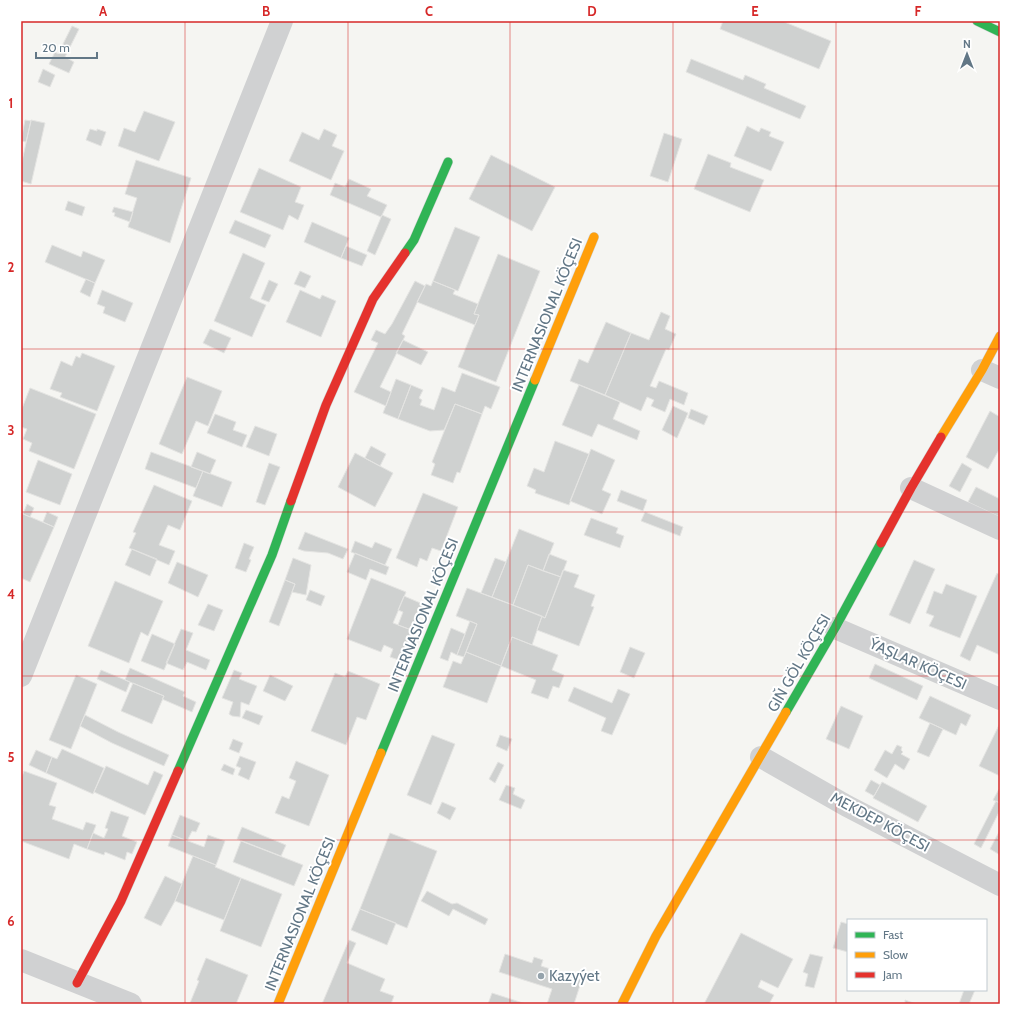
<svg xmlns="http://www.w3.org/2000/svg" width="1021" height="1025" viewBox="0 0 1021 1025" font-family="Cabin,sans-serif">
	<rect width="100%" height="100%" fill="#f5f5f2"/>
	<path fill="#cfd1d0" stroke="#e4e4e2" d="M723,21h59l49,20 -12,28 -99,-40z
		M72,26l7,3 -14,28 9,5 -5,11 -20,-9 6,-12 3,2z
		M691,59l52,21 2,-5 21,9 -2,4 42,18 -6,13 -114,-47z
		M43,69l12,6 -5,12 -12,-5z
		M144,111l31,11 -16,39 -41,-15 6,-18 11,4z
		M25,120l6,1 -5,21 -5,-1z
		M31,120l14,3 -14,61 -10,-3v-15z
		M747,126l12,6 2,-4 10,4 -2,4 15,6 -13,29 -37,-15z
		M90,129l7,2v-2l9,3 -5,14 -15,-6z
		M324,129l13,6 -5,11 12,5 -13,29 -42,-19 13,-29 17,8z
		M664,133l18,6 -14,43 -18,-6z
		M708,154l23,9 -1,4 34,13 -14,32 -56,-23z
		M491,155l64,32 -23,44 -63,-32z
		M136,160l55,18 -21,65 -42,-16 9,-29 -12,-4z
		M259,168l42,19 -6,15 9,3 -6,15 -9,-5 -6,15 -43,-18z
		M349,179l22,10 -4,7 20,9 -6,12 -51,-22 5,-12 10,4z
		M68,201l17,6 -3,9 -17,-6z
		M114,207l19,5 -3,10 -16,-6 1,-3 -3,-1z
		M382,215l9,4 -16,36 -8,-4z
		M235,220l36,15 -6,13 -36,-15z
		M312,222l37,16 -8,20 -37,-16z
		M455,227l25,10 -22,54 -25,-10z
		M52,245l29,12 2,-6 22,9 -10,23 -50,-21z
		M346,246l21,9 -5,11 -21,-8z
		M243,253l22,10 -15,35 16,7 -14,32 -38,-16z
		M498,254l42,17 -44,111 -38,-15 21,-52 -5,-1z
		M300,271l11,5 -6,12 -11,-4z
		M86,279l9,4 -5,14 -10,-5z
		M269,280l9,4 -9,18 -8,-3z
		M415,281l10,5 -23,48 3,2 -25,51 11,5 -5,14 -32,-14 24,-49 -7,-3 5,-10 9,4 7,-10z
		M433,281l22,9 -2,4 25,10 -4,10 5,1 -4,10 -58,-23 9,-18 5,2z
		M102,290l31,13 -8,19 -22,-9 2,-6 -8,-3z
		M300,290l20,9 2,-4 14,6 -15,36 -35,-15z
		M661,312l9,4 -5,13 11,5 -7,16 -3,-1 -16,37 6,2 3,-7 29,12 -4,12 -14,-6 -5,13 -14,-6 3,-6 -7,-3 -6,14 -36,-16 26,-62 18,7z
		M606,322l25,11 -26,62 -35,-14 9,-22 9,4z
		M210,329l21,9 -7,15 -21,-10z
		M403,340l25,12 -7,13 -25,-12z
		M82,353l33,13 -18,45 -37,-14 2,-4 -12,-4 11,-28 11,5 4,-10 4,2z
		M462,373l38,14 -9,22 -6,-3 -3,8 -27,-10 -11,26 -14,1 -32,-12 13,-34 12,5 -4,8 3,2 -2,5 14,5 8,-23 13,5z
		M187,377l35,14 -14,35 -12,-5 -14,33 -23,-10z
		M396,379l15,6 -13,34 -15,-6z
		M579,385l41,17 -7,17 27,12 -3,9 -39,-16 -6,13 -30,-12z
		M30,388l66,26 -22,55 -45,-18 3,-8 -9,-4 4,-10 -6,-2v-16z
		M455,404l27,10 -22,59 -3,-1 -4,11 -22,-8 4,-11 -3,-2z
		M673,406l15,7 -11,25 -15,-8z
		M691,409l17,7 -4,9 -16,-7z
		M990,411l10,6v31l-12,21 -22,-12z
		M215,414l21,8 -3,8 14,5 -5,12 -35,-14z
		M255,426l22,8 -8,22 -23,-9z
		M555,441l34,13 -20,51 -34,-12 1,-3 -9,-4 7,-18 10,4z
		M371,446l15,8 -6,12 -15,-8z
		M591,449l24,11 -13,30 9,4 -9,20 -32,-13z
		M151,452l52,19 -7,17 -51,-19z
		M197,452l19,8 -6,14 -19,-7z
		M355,453l38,20 -18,34 -37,-20z
		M38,460l34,14 -12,31 -34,-13z
		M269,463l11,4 -15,38 -9,-3z
		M962,463l10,6 -12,23 -11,-6z
		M203,471l29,11 -10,25 -29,-11z
		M154,485l38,16 -12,29 -12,-5 -9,20 16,6 -6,14 -40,-17 7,-15 -3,-1z
		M976,487l24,12v18l-32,-15z
		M621,490l26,10 -4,11 -26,-10z
		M423,493l35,14 -17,44 -9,-3 -5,13 -7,-3 -3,9 -21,-9z
		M27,504l7,4 -4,9 -7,-3z
		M47,512l11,5 -4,10 -11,-5z
		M645,512l38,15 -3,9 -39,-15z
		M21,513l33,14 -24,55 -9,-4z
		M591,518l27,10 -2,5 8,3 -4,12 -36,-13z
		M519,529l35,14 -11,28 -15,-6 -15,40 -21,-8z
		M305,532l43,17 -5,10 -15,-6 -24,-2 -6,-2z
		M355,541l17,7 3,-6 17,7 -7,16 -34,-13z
		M244,543l10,4 -5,12 2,1 -5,12 -11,-4z
		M132,549l25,10 -7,17 -25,-11z
		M355,553l34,14 -3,8 -16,-6 -4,11 -19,-8z
		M549,554l18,7 -6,16 -18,-6z
		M293,558l18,7 -5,30 -14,-3 3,-8 -10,-4z
		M495,558l11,4 -14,35 -11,-4z
		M914,560l21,9 -25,55 -21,-9z
		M177,562l31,13 -10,22 -30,-14z
		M528,565l33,12 -16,41 -32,-13z
		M563,570l16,5 -5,12 21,8 -4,11 3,1 -15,39 -42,-16 5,-14 3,2z
		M997,573l3,2v80l-23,-10 -7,16 -10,-5z
		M371,578l35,14 -13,31 21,8 -12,30 -12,-4 3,-8 -9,-4 -3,7 -34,-13z
		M285,580l10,4 -16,42 -10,-4z
		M115,581l48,20 -15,35 -7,-4 -12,31 -41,-17z
		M946,584l31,12 -17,42 -31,-12 5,-10 -8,-3 8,-22 8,3z
		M467,588l75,28 -10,29 -20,-8 -11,29 -35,-14 11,-28 -21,-8z
		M310,590l15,6 -4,10 -15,-6z
		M404,596l21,9 -11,26 -16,-6 5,-13 -5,-2z
		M208,604l15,6 -9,21 -16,-6z
		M470,621l7,3 -13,33 -7,-2z
		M451,628l14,6 -8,21 -6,-3 -3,9 -8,-3z
		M181,629l12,4 -7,17 24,10 -4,10 -19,-8 -4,8 -17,-7z
		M152,634l23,10 -11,26 -23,-9z
		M512,637l46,18 -6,15 12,5 -5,13 -6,-2 -5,13 -17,-6 5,-13 -35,-14z
		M630,647l15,6 -11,25 -14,-6z
		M466,652l35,14 -14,37 -44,-16 10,-26 8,3z
		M875,664l48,22 -6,14 -48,-22z
		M130,668l55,24 -2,4 13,6 -4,10 -30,-13 2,-3 -39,-16z
		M101,670l29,12 -4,10 -29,-13z
		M234,670l8,3 -3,6 18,7 -8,19 -8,-3 -1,15 -8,-1 -3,-2 4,-12 -11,-4z
		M348,671l32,13 -14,36 -9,-3 -11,28 -35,-14 24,-58 10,4z
		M76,675l21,9 -26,65 -22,-9z
		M270,675l23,11 -8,15 -22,-10z
		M133,683l31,13 -12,28 -31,-13z
		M574,687l38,16 6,-14 12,5 -18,41 -11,-4 5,-13 -38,-17z
		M930,696l41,19 -5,11 -5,-3 -5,12 -37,-17z
		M841,706l22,10 -14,33 -23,-10z
		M246,710l17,6 -4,9 -17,-7z
		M85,715l33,17 51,23 -5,11 -52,-23 -32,-17z
		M930,723l13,6 -14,28 -12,-5z
		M1000,723v53l-21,-10z
		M432,735l23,9 -24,61 -24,-10z
		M500,735l12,4 -5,12 -11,-5z
		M233,739l10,4 -4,10 -10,-4z
		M897,745l5,2 -1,3 2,2 -2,2 9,5 -6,11 -9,-6 -8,14 -13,-8 11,-20 7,4z
		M62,749l42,19 -11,26 -47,-21 6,-16 5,2z
		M36,750l16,7 -6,16 -17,-8z
		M240,756l16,6 -7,18 -11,-5 3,-7 -5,-2z
		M296,761l33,14 -20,51 -34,-13 7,-17 7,3 7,-18 -7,-3z
		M498,762l6,3 -9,18 -6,-4z
		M224,764l11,5 -2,6 -12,-5z
		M106,766l42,19 6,-14 9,4 -18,40 -51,-23z
		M24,771l33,12 -8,22 7,2 -4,12 31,11 3,-8 10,3 -9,24 -13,-5 -5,15 -48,-18 1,-36h-1v-26z
		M871,780l9,5 -6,11 -9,-5z
		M882,782l45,24 -9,16 -45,-24z
		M506,785l9,3 -2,6 12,6 -4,9 -22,-9z
		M999,789h1v14l-7,-3z
		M996,801l4,2v7l-19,38 -7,-4z
		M442,802l14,6 -6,12 -13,-7z
		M111,811l18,6 -7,19 15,6 -5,12 -5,-2 -2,8 -20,-8 -1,3 -17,-6 6,-16 11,5 4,-9 -3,-1z
		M180,815l20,8 -4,9 -4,-1 -5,10 -15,-6z
		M242,827l44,18 -5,11 -44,-17z
		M1000,830v25l-10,-6z
		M390,833l47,18 -30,77 -47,-19z
		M172,835l32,12 4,-12 17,6 -9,24 -48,-19z
		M241,841l62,24 -9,21 -61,-24z
		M193,856l23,9 -1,2 26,11 -17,42 -49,-19z
		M165,876l17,8 -7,17 -14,25 -17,-8z
		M241,878l41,16 -21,53 -41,-16z
		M427,891l25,13 5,-1 31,16 -3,6 -32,-16 -4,7 -28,-15z
		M360,909l36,14 -9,22 -36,-15z
		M841,922l7,2v28l-15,-4z
		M741,933l52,26 -15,29 -17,-8 -3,7 16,8 -5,9h-65z
		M349,940l7,3 -9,20 38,16 -5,12 14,5 -3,8h-69z
		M505,954l27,9 2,-6 9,3 -2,6 41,13 -8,25h-27l5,-15 -53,-17z
		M810,954l13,3 -9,31 -9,-2 3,-12 -5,-2z
		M206,958l42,17 -12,29 -46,-1 9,-22 -2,-1z
		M964,990h11l-6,14h-10z
		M492,993l34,11h-38z
		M905,1000l11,4h-11z"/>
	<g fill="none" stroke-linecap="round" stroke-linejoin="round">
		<defs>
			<path id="fast" d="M977,21l23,11
				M405,253l9,-13 34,-78
				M786,712l49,-84 46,-85
				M381,753l154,-373
				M178,771l94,-216 19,-54"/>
			<path id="slow" d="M535,380l59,-143
				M941,437l41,-67 18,-34
				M278,1004l103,-251
				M622,1004l34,-68 130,-224"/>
			<path id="jam" d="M291,501l35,-96 47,-106 32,-46
				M881,543l30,-55 30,-51
				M77,983l44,-82 57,-130"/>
		</defs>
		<use href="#fast" stroke="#d0d2d2" stroke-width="10"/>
		<use href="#slow" stroke="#d0d2d2" stroke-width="10"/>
		<use href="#jam" stroke="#d0d2d2" stroke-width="10"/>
		<path stroke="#d0d1d2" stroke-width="22" d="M982,370l18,8
			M911,488l89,41
			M835,628l165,71
			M21,676l261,-655
			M761,757l86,49 153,79
			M21,960l110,44"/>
		<use href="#fast" stroke="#30b455" stroke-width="9"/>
		<use href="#slow" stroke="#ff9f0a" stroke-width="9"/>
		<use href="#jam" stroke="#e5322d" stroke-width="9"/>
	</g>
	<path fill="none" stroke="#d62828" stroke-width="1" stroke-opacity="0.55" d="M185,21v983M348,21v983M510,21v983M673,21v983M836,21v983M21,186h979M21,349h979M21,512h979M21,676h979M21,840h979"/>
	<circle fill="#95a3ac" stroke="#fff" stroke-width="1.5" cx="541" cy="976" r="4"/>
	<g text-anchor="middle" stroke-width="4" stroke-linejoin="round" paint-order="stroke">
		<g font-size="15" fill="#627786" stroke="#fff">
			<text transform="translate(547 315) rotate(-68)" y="5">INTERNASIONAL KÖÇESI</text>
			<text transform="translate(423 615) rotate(-68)" y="5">INTERNASIONAL KÖÇESI</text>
			<text transform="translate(799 663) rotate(-60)" y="5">GIŇ GÖL KÖÇESI</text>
			<text transform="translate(918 664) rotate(24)" y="5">ÝAŞLAR KÖÇESI</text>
			<text transform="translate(880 822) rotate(28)" y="5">MEKDEP KÖÇESI</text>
			<text transform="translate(300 914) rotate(-68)" y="5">INTERNASIONAL KÖÇESI</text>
		</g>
		<g font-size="15" fill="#627786" stroke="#fff" text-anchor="start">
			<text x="549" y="981">Kazyýet</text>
		</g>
	</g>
	<rect width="1021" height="1025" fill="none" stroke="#ffffff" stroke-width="44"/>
	<rect x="847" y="919" width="140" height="72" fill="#ffffff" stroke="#c0c9cf"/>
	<rect x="855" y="932" width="20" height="6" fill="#30b455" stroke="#c0c9cf"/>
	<text x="883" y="939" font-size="12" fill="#627786">Fast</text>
	<rect x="855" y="952" width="20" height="6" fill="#ff9f0a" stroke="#c0c9cf"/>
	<text x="883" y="959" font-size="12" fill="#627786">Slow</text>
	<rect x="855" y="972" width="20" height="6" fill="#e5322d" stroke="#c0c9cf"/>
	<text x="883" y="979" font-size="12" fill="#627786">Jam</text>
	<g transform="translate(967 54)" stroke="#ffffff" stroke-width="3" paint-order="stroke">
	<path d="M0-3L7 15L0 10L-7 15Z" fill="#627786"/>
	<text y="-6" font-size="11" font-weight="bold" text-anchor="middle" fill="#627786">N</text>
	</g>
	<path d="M36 52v6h61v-6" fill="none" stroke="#627786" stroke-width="2"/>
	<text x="42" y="52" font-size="12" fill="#627786" stroke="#ffffff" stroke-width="3" paint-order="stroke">20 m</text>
	<rect x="22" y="22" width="977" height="981" fill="none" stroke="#d62828" stroke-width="1.5"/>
	<g font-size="13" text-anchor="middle" font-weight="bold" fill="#d62828">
		<text x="103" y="16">A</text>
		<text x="266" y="16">B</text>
		<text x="429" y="16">C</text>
		<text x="592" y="16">D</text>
		<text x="755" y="16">E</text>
		<text x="918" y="16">F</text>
		<text x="11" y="108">1</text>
		<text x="11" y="272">2</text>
		<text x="11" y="435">3</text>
		<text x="11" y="599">4</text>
		<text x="11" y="762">5</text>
		<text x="11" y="926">6</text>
	</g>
</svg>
